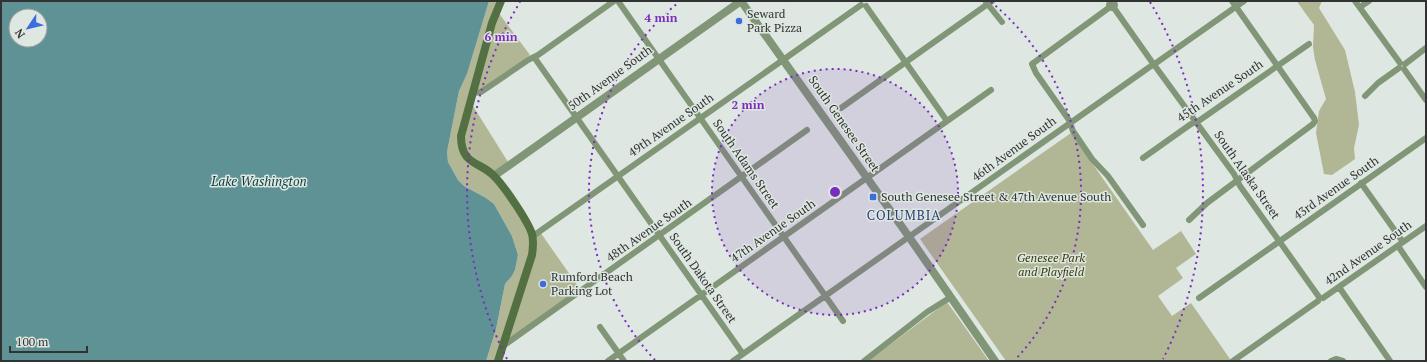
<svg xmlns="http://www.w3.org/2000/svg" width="1427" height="362" viewBox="0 0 1427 362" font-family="'PT Serif',serif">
	<rect width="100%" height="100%" fill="#dee7e1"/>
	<path fill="#b1b695" d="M489,1h10l-4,7 35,47 -62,43 40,64 -14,17 34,50 12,3 40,57 -80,59 -4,13h-10l10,-32 9,-45 7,-8 3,-6 3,-15 -6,-19 -18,-32 -8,-6 -22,-12 -6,-6 -10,-18 -1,-10 12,-61 8,-17z
		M1297,1h25l-3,7 26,42 10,42 4,33 -5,23 1,11 -23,16 -8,-1 -8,-41 3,-22 7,-12 -11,-39 -2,-13 1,-22 -16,-22z
		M1071,133l82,117 28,-19 15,23 -20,14 7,10 -25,18 14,20 19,-13 39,56 5,2h-229l-86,-122z
		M947,302l42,59h-121z"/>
	<path fill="#5f9295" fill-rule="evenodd" d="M1,1h488l-22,73 -8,17 -12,61 1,10 10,18 6,6 22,12 8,6 18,32 6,19 -3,15 -3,6 -7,8 -9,45 -10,32h-485zM16,16h24v24h-24z"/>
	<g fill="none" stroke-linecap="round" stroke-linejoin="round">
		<path stroke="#819677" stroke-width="6" d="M618,1l225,320
			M1355,1l45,62
			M986,2l16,20
			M1109 5a3 3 0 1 1 6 0a3 3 0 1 1-6 0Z
			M866,6l81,115
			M1110,7l-78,57 4,9 33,47 4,11 19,28 16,17 35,49
			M1360,7l9,-6
			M1114,8l38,54
			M534,57l209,297
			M1156,63l88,-62
			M1405,64l21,-16
			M1155,66l79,108 6,12 79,111
			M1404,69l22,31
			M473,93l8,-1 47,-32 10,-5 76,-54
			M1365,96l13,-13 21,-15
			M841,108l151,-107
			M1143,158l48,-34 9,-4 109,-76
			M1361,183l42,59
			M1189,220l18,-17 106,-79 2,-3 -1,-3 -82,-117
			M533,236l328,-231
			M1398,246l28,41
			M1339,287l51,74
			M1199,298l227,-160
			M1323,298l103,-72
			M600,327l24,34
			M503,346l304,-216
			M608,361l383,-271
			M733,361l418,-295
			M864,361l63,-49 24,-15
			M1233,361l85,-60
			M1331,361l5,-2 7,2"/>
		<path stroke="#819677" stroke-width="8" d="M741,1l166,233 88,127
			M494,176l247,-175"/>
		<path stroke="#527042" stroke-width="8" d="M498,361l34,-106c1,-7 2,-14 0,-21 -4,-13 -28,-48 -38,-58 -14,-15 -33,-10 -33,-40l31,-113 9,-22"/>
	</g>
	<circle cx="835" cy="192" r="123" fill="#7b2cbf" fill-opacity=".12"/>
	<g fill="none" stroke="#7b2cbf" stroke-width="2" stroke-dasharray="2 4">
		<circle cx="835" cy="192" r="123"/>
		<path d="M655 360A246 246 0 0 1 679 2M991 2A246 246 0 0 1 1015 360"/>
		<path d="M507 359A368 368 0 0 1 520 2M1150 2A368 368 0 0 1 1163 359"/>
	</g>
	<g fill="#3c6cdd" stroke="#dee7e1" stroke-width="1.5">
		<circle cx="739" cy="21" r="4"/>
		<rect x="869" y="193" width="8" height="8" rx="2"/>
		<circle cx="543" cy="284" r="4"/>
	</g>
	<g text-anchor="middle" stroke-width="3" stroke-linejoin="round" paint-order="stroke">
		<g font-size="12" fill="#303331" stroke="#dee7e1" text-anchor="start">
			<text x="747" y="18">Seward<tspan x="747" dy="14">Park Pizza</tspan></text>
			<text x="881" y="201">South Genesee Street &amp; 47th Avenue South</text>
			<text x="551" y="281">Rumford Beach<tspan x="551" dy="14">Parking Lot</tspan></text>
		</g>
		<g font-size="12" fill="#303331" stroke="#dee7e1">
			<text transform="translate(610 78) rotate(-36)" y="4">50th Avenue South</text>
			<text transform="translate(1220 91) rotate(-34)" y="4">45th Avenue South</text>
			<text transform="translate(844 124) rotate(55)" y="4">South Genesee Street</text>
			<text transform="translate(671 125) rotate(-35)" y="4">49th Avenue South</text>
			<text transform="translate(1014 149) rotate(-36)" y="4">46th Avenue South</text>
			<text transform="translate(746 164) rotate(55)" y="4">South Adams Street</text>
			<text transform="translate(1247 175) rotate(55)" y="4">South Alaska Street</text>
			<text transform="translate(1336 188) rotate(-35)" y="4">43rd Avenue South</text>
			<text transform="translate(649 230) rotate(-35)" y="4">48th Avenue South</text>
			<text transform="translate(773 231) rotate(-35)" y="4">47th Avenue South</text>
			<text transform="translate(1368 253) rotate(-35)" y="4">42nd Avenue South</text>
			<text transform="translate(703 278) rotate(55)" y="4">South Dakota Street</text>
		</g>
		<g font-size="12" font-style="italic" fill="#373b0b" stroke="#dee7e1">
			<text x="1051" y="262">Genesee Park<tspan x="1051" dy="14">and Playfield</tspan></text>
		</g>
		<g font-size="13" font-style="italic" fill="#0c3e40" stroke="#dee7e1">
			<text x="259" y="186">Lake Washington</text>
		</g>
		<g font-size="13" letter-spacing="1" fill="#263e76" stroke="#dee7e1">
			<text x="904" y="220">COLUMBIA</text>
		</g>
	</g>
	<circle cx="835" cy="192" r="6" fill="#7b2cbf" stroke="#dee7e1" stroke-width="2"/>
	<g font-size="12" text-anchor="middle" font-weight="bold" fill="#7b2cbf" stroke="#dee7e1" stroke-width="3" stroke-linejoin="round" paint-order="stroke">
		<text x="661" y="22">4 min</text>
		<text x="501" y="41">6 min</text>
		<text x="748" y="109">2 min</text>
	</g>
	<rect width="1427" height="362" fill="none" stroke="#303331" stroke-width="4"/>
	<g transform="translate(28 28) rotate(235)"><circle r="19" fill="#dee7e1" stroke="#989f9b"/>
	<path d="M0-3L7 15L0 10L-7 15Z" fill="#3c6cdd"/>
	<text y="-6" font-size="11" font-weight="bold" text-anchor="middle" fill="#303331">N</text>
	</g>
	<path d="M10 346v6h77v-6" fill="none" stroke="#303331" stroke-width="2"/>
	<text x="16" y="346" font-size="12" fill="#303331" stroke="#dee7e1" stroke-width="3" paint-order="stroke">100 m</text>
</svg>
